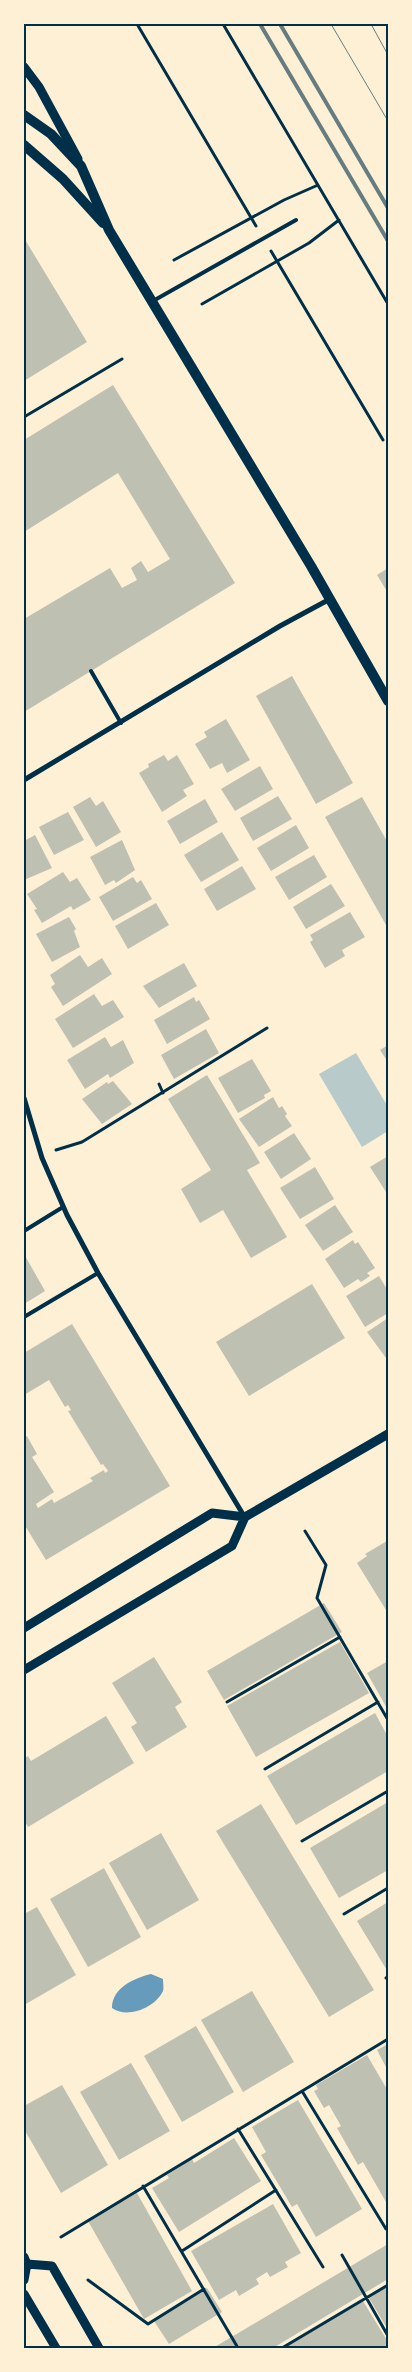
<svg xmlns="http://www.w3.org/2000/svg" width="412" height="2372" viewBox="0 0 412 2372" font-family="Lato,sans-serif">
	<rect width="100%" height="100%" fill="#fdf0d5"/>
	<path fill="#b9caca" d="M356,1053l32,54v24l-26,16 -43,-73z"/>
	<path fill="#669bbc" d="M151,1974l12,5c0,4 1,9 0,12 -8,17 -36,28 -51,17 0,-20 22,-30 39,-34z"/>
	<path fill="#bec0b2" d="M24,238l63,104 -63,39z
		M113,385l122,198 -211,129v-93l86,-51 12,20 15,-8 -6,-12 10,-7 7,11 22,-13 -52,-86 -94,59v-92z
		M388,568v25l-11,-18z
		M292,676l61,107 -37,21 -60,-108z
		M226,719l24,41 -23,13 -5,-10 -12,6 -15,-25 12,-7 -3,-5z
		M164,755l4,6 9,-6 17,29 -11,6 4,6 -25,16 -23,-39 10,-6 -1,-3z
		M260,766l13,23 -38,22 -14,-22z
		M278,796l14,23 -39,22 -13,-23z
		M90,797l6,9 7,-5 18,31 -25,15 -23,-40z
		M362,797l26,46v80l-2,2 -61,-108z
		M205,799l13,23 -38,22 -13,-23z
		M68,812l16,28 -30,15 -15,-28z
		M296,825l13,23 -38,23 -14,-23z
		M222,832l17,28 -38,22 -17,-27z
		M35,835l17,33 -28,12v-39z
		M122,840l13,30 -19,13 -2,-3 -9,5 -15,-28z
		M314,855l13,22 -38,23 -14,-23z
		M242,866l14,23 -39,22 -13,-22z
		M63,872l7,10 7,-4 14,22 -18,10 -2,-4 -29,17 -8,-13 3,-1 -10,-15z
		M133,877l4,6 4,-3 11,19 -39,22 -14,-24z
		M331,884l14,22 -39,23 -13,-22z
		M156,903l13,22 -41,24 -13,-23z
		M350,912l15,25 -23,13 3,6 -20,12 -15,-26 3,-2 -3,-5z
		M69,917l7,12 -2,2 6,16 -28,15 -16,-28z
		M80,955l8,12 14,-9 10,16 -49,32 -12,-19 4,-3 -5,-9z
		M184,963l13,23 -38,22 -16,-22z
		M94,994l8,12 11,-6 11,17 -51,31 -18,-29z
		M194,997l2,5 3,-2 11,19 -43,25 -13,-24z
		M206,1029l13,24 -45,26 -13,-24z
		M105,1037l6,10 12,-7 11,23 -24,15 -2,-4 -23,15 -18,-29z
		M388,1045v17l-8,-12z
		M252,1059l19,32 -7,4 1,3 -27,15 -20,-35z
		M207,1075l53,88 -13,7 40,67 -36,21 -28,-48 -23,13 -19,-34 30,-19 -43,-71z
		M113,1081l19,23 -30,20 -20,-25 25,-17 1,2z
		M273,1097l6,11 3,-2 5,8 -2,2 7,10 -33,21 -20,-28z
		M294,1133l17,26 -30,20 -17,-27z
		M388,1156v39l-18,-28z
		M315,1167l19,32 -34,20 -20,-31z
		M335,1205l18,27 -30,19 -18,-26z
		M353,1240l2,4 3,-2 17,26 -8,5 3,3 -9,6 -3,-3 -14,9 -19,-29z
		M24,1254l21,37 -21,13z
		M379,1276l9,15v22l-23,14 -19,-31z
		M312,1284l33,54 -96,58 -33,-54z
		M388,1318v39l-2,1 -19,-26z
		M72,1324l98,162 -124,74 -22,-36v-86l3,-2 10,18 -5,3 22,35 -18,12 2,4 14,-9 2,4 39,-22 -3,-3 14,-8 1,3 3,-2 -5,-7 -2,1 -33,-54 3,-1 -3,-5 -3,2 -16,-27 -25,15v-42z
		M387,1541l1,67 -2,2 -29,-47 10,-7 -2,-2z
		M324,1603l18,29 -118,68 -17,-29z
		M340,1642l29,51 -113,64 -29,-51z
		M154,1657l28,45 -7,5 12,20 -41,25 -15,-25 6,-4 -25,-40z
		M388,1661v49l-21,-37z
		M375,1713l13,24v34l-92,54 -29,-49z
		M106,1716l28,47 -106,64 -4,-7v-61l4,-3 3,5z
		M388,1802v68l-49,28 -29,-50z
		M261,1804l113,186 -45,27 -113,-186z
		M161,1833l38,67 -52,30 -38,-67z
		M104,1868l37,69 -53,30 -38,-68z
		M388,1902v70l-31,-51z
		M37,1907l39,68 -52,30v-91z
		M252,1991l42,71 -51,30 -42,-72z
		M196,2026l38,66 -52,30 -38,-66z
		M388,2044v27l-11,-21z
		M367,2055l21,36v110l-2,1 -23,-40 -5,3 -21,-37 4,-2 -12,-21 -5,3 -10,-17 4,-2 -2,-4z
		M131,2063l39,68 -51,29 -39,-68z
		M62,2085l46,80 -47,28 -37,-64v-23z
		M298,2100l64,109 -46,28 -19,-33 -5,3 -31,-52 5,-3 -14,-25z
		M234,2138l27,43 -82,51 -27,-44 17,-10 -2,-3 25,-16 2,4z
		M137,2193l55,98 -48,28 -56,-98z
		M273,2204l28,49 -16,9 3,5 -18,10 -3,-5 -11,7 3,5 -20,12 -3,-6 -17,10 -28,-49z
		M388,2244v35l-115,69h-60z
		M388,2286v44l-19,-32z
		M207,2288l15,24 -53,32 -15,-23z
		M363,2301l25,41v6h-104z"/>
	<g fill="none" stroke-linecap="round" stroke-linejoin="round">
		<path stroke="#003049" stroke-width="3" d="M137,24l119,202
			M223,24l165,280
			M271,251l112,189
			M174,260l110,-60 34,-15
			M202,304l107,-61 30,-23
			M24,417l98,-58
			M159,1084l4,9
			M56,1150l26,-8 185,-114
			M305,1531l21,34 -9,33 71,122
			M227,1702l113,-65
			M265,1769l113,-67
			M302,1841l86,-50
			M344,1914l44,-26
			M386,1978l2,-2
			M302,2091l84,138
			M238,2129l85,138
			M143,2186l95,162
			M61,2237l327,-198
			M182,2251l94,-61
			M342,2255l46,81
			M88,2280l60,44 56,-35
			M282,2348l106,-63"/>
		<path stroke="#003049" stroke-width="4" d="M153,301l143,-81
			M91,671l30,52
			M24,1231l39,-24
			M24,1317l74,-44"/>
		<path stroke="#003049" stroke-width="5" d="M24,780l256,-154 50,-27
			M24,1098l18,60 25,57 31,58 146,243"/>
		<path stroke="#003049" stroke-width="9" d="M24,67l15,20 39,72
			M24,1628l188,-115 33,4 143,-83
			M24,1670l208,-124 13,-29
			M24,2257l3,7 -3,16
			M27,2264l25,2 47,82
			M24,2294l32,54"/>
		<path stroke="#003049" stroke-width="10" d="M24,115l27,19 30,32 28,64 202,336 77,135
			M24,145l39,34 40,44"/>
		<path stroke="#657d81" stroke-width="1" d="M331,24l57,97
			M371,24l17,31"/>
		<path stroke="#657d81" stroke-width="4" d="M260,24l128,217
			M280,24l108,184"/>
	</g>
	<rect width="412" height="2372" fill="none" stroke="#fdf0d5" stroke-width="50"/>
	<rect x="25" y="25" width="362" height="2322" fill="none" stroke="#003049" stroke-width="2"/>
</svg>
